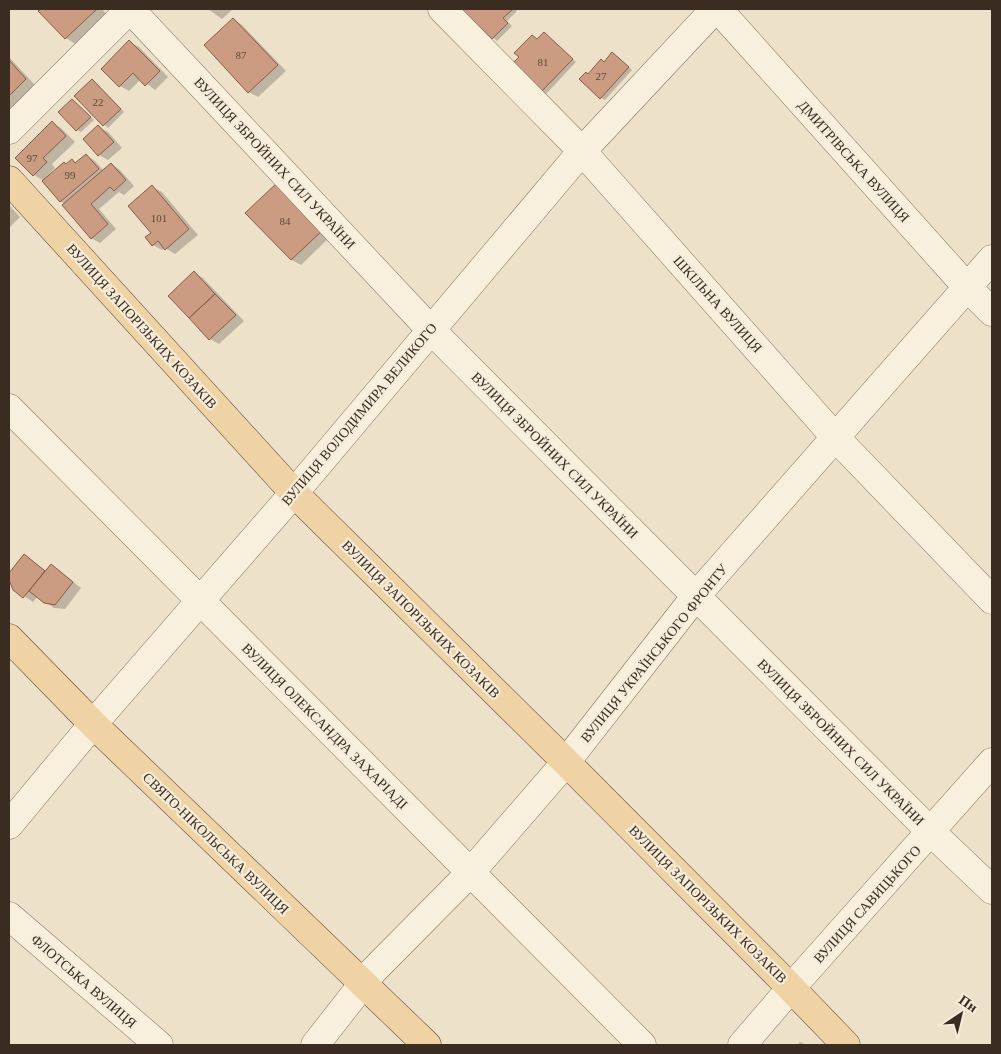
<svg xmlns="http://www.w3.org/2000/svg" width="1001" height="1054" viewBox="0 0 1001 1054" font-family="Georgia,serif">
	<rect width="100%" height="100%" fill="#eee1ca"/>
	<path fill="#0003" d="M43,9h59l4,5 -31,30 -9,-6 -26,-27z
		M208,9h25l-11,10z
		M467,9h48l2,2 -10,10 5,5 -15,15 -32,-30z
		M233,19l9,6 44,46 -28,26 -9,-5z
		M544,33l32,29 -30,32 -4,-3 -21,-34z
		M129,42l10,5 29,30 -13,13 -14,-11 -12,12 -9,-5z
		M617,56l15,14 -27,30 -4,-2 1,-38 3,2z
		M9,57l26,28 -26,25z
		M92,80l32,32 -16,16 -32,-32z
		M73,100l21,20 -13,12 -4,-2z
		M52,123l9,5 14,14 -23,22 3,4 -8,8 2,1 23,-16 4,2 10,-8 9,6 9,10 7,-7 9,6 14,16 -10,9 -5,-3 -20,17 17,20 -16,14 -9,-5 -26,-34 -5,-3 -16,-20 -10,-6z
		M99,127l9,5 14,16 -14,12 -9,-5z
		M152,187l10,5 36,43 -23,19 -10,-6 -3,2 -9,-5 -6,-8 5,-4z
		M9,205l11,12 -11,11z
		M247,213l85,22 -31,30 -9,-5z
		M194,273l9,5 41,43 -25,23 -9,-5 -40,-43z
		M24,555l22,16 5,-5 9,5 21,17 -16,21 -11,-1 -16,-12 -5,6 -19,-13 -5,-14z
		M800,1042l6,3h-9z"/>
	<path fill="#cb9c81" stroke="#895c45" d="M41,9h56l-32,30 -27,-28z
		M465,9h48l-10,9 5,5 -16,16 -29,-28z
		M233,18l45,47 -30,28 -44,-48z
		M544,32l29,27 -32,33 -29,-28 7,-7 -5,-4 18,-18 5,4z
		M129,40l31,31 -15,15 -12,-13 -14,14 -18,-18z
		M612,52l17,15 -29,32 -21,-20 7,-7 2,2 13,-15 3,3z
		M9,60l17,19 -17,17z
		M92,79l29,30 -18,17 -29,-30z
		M72,99l19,18 -15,14 -18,-19z
		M52,121l14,15 -23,22 4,4 -14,14 -18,-18z
		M98,125l16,17 -16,14 -15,-17z
		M86,154l13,15 -39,33 -18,-21 22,-19 2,2 6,-5 3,4z
		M111,163l15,17 -12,11 -4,-4 -19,17 17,20 -17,15 -29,-34z
		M279,181l45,48 -33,31 -46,-47z
		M152,185l37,44 -24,21 -7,-9 -6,5 -7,-9 6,-4 -23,-27z
		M194,271l21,23 -26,24 -21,-22z
		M215,294l21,21 -27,25 -20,-22z
		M24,554l21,17 -22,27 -10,-8 -4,-10v-7z
		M51,564l22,18 -18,23 -11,-2 -15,-12z"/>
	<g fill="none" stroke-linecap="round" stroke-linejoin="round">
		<defs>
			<path id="minor" d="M130,9l300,320 501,503 61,58
				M442,9l140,142 253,286 157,163
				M718,9l249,278 25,25
				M9,130l121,-121
				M9,408l633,637
				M9,825l84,-101 201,-231 288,-342 133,-142
				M9,916l150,129
				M315,1045l58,-74 97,-98 96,-111 129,-165 297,-338
				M742,1045l49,-57 201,-226"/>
			<path id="major" d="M9,180l285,313 272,269 225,226 55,57
				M9,638l84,86 334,321"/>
		</defs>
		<use href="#minor" stroke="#8a735e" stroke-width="29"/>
		<use href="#major" stroke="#594232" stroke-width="29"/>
		<use href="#minor" stroke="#f8efdd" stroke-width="28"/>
		<use href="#major" stroke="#efd3a4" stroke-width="28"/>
	</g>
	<g text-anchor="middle" stroke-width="4.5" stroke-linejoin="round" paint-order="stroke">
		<g font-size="11" fill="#5f4839">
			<text x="241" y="59">87</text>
			<text x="543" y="66">81</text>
			<text x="601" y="80">27</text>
			<text x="98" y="106">22</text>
			<text x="32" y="162">97</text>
			<text x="70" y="179">99</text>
			<text x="159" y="222">101</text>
			<text x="285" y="225">84</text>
		</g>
		<g font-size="14" fill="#3b2c21" stroke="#f5ecd9">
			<text transform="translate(854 161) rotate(48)" y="5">ДМИТРІВСЬКА ВУЛИЦЯ</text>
			<text transform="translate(275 163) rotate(47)" y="5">ВУЛИЦЯ ЗБРОЙНИХ СИЛ УКРАЇНИ</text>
			<text transform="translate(718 304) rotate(48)" y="5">ШКІЛЬНА ВУЛИЦЯ</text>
			<text transform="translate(142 326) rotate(48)" y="5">ВУЛИЦЯ ЗАПОРІЗЬКИХ КОЗАКІВ</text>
			<text transform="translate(359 414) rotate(-50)" y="5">ВУЛИЦЯ ВОЛОДИМИРА ВЕЛИКОГО</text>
			<text transform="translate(555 455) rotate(45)" y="5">ВУЛИЦЯ ЗБРОЙНИХ СИЛ УКРАЇНИ</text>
			<text transform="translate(421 619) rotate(45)" y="5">ВУЛИЦЯ ЗАПОРІЗЬКИХ КОЗАКІВ</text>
			<text transform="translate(654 653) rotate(-51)" y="5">ВУЛИЦЯ УКРАЇНСЬКОГО ФРОНТУ</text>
			<text transform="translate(325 726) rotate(45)" y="5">ВУЛИЦЯ ОЛЕКСАНДРА ЗАХАРІАДІ</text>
			<text transform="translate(841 742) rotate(45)" y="5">ВУЛИЦЯ ЗБРОЙНИХ СИЛ УКРАЇНИ</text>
			<text transform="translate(216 843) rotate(44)" y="5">СВЯТО-НІКОЛЬСЬКА ВУЛИЦЯ</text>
			<text transform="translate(708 904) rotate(45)" y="5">ВУЛИЦЯ ЗАПОРІЗЬКИХ КОЗАКІВ</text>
			<text transform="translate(867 904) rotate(-48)" y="5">ВУЛИЦЯ САВИЦЬКОГО</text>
			<text transform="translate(84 981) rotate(41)" y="5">ФЛОТСЬКА ВУЛИЦЯ</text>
		</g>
	</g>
	<rect width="1001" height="1054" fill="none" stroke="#3b2c21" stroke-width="20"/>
	<g transform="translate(961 1014) rotate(35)" stroke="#f5ecd9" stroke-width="4" paint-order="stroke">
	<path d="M0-4L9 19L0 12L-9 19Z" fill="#3b2c21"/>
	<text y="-8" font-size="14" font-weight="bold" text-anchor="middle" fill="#3b2c21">Пн</text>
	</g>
</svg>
